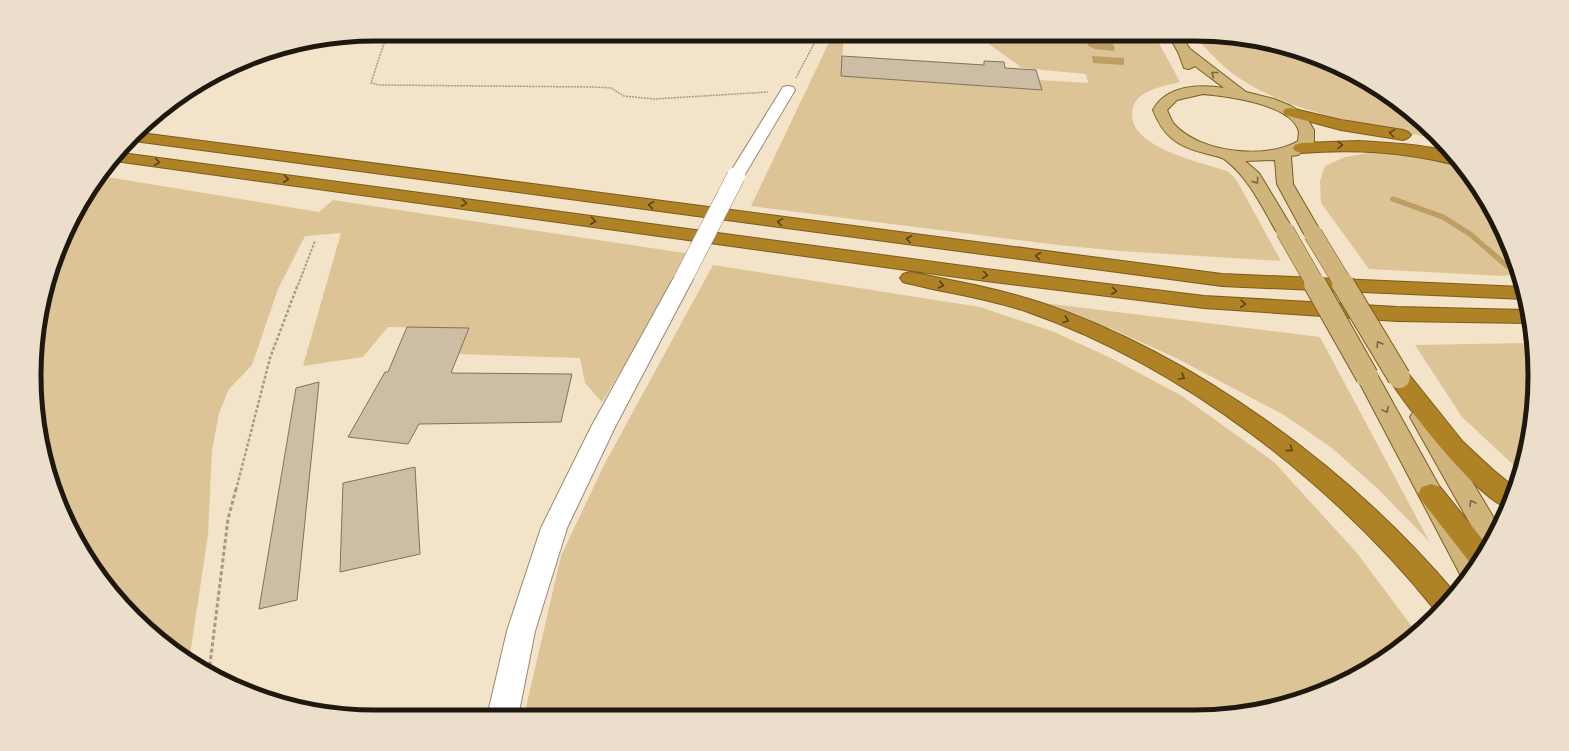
<svg xmlns="http://www.w3.org/2000/svg" width="1569" height="751" viewBox="0 0 1569 751" font-family="'Open Sans',sans-serif">
	<rect width="100%" height="100%" fill="#f2e3c9"/>
	<path fill="#ddc497" d="M833,34h11l-3,42 200,14 -2,-10 49,3 -2,-9 -64,-6 -47,-34h179l26,48c-20,5 -49,9 -48,34 3,34 71,46 97,56l8,9 44,80 -161,-10 -62,-6 -307,-39z
		M1192,34l68,7 64,19 59,32 57,48c-67,-16 -142,-23 -201,-62 -18,-12 -32,-29 -47,-44z
		M1369,153c29,1 64,1 91,13 12,5 44,66 50,80 3,9 5,18 8,27l-14,3 -135,-7 -48,-66 -1,-22 5,-15 20,-9z
		M101,176l218,36 14,-12 358,54 -89,148 -17,-19 -5,-25 -122,-4 11,-26 -81,-1 -25,30 -60,9 38,-133 -36,3 -27,53 -26,76 -23,24 -10,24 -7,37 -4,85 -19,126 -55,-44 -65,-90 -32,-107 4,-111 19,-64 31,-59z
		M713,265l267,42 72,24 61,28 69,37 92,66 83,91 59,79 -15,15 -77,44 -86,23 -714,2 37,-160 43,-91z
		M1035,302l285,35 109,204 -52,-53 -45,-40 -48,-33 -108,-57 -64,-29z
		M1532,343c4,44 0,86 -12,128l-58,-54 -47,-72z"/>
	<path fill="#bf9e64" d="M1090,40h17l5,2 3,6 -2,3 -18,-2 -7,-3 -1,-5z
		M1092,56l32,2v7l-31,-2z"/>
	<g fill="none" stroke-linecap="round" stroke-linejoin="round">
		<path stroke="#bf9e64" stroke-width="5.5" d="M1393,199l50,18 27,17 37,32"/>
	</g>
	<path fill="#ccbda4" stroke="#80725b" d="M842,56l142,9v-4l20,1 1,6 31,2 6,20 -201,-14z
		M407,327l62,1 -18,45 121,1 -11,48 -142,2 -11,20 -60,-7 37,-65h3z
		M319,382l-22,218 -38,9 37,-221z
		M415,467l5,87 -80,18 3,-89z"/>
	<g fill="none" stroke-linecap="round" stroke-linejoin="round">
		<path stroke="#c8baa4" stroke-width="14" stroke-dasharray="14 6" stroke-linecap="butt" d="M1192,34l13,1"/>
		<defs>
			<path id="minor" d="M1199,35l14,1 -8,3z
				M788,86l5,1 2,3 -51,86 -2,4 -6,1 -6,-1 -2,-4 55,-89z
				M683,273l7,2 3,4 -78,148 -48,101 -32,103 -17,86h-31l20,-86 34,-103 50,-101 82,-148 3,-4z"/>
			<path id="primary" d="M1168,34h12l10,15 56,43 28,7 17,7 14,9 9,15v13l-16,12 -7,1 2,28 29,50 -3,4 -6,1 -6,-1 -3,-4 -27,-50 -2,-24 -30,1 14,12 35,58 -3,4 -6,1 -6,-1 -3,-4c-15,-26 -27,-53 -52,-72 -5,-3 -14,-4 -20,-6 -27,-7 -41,-17 -51,-43 13,-25 46,-26 71,-22l-29,-22 -6,3 -5,-1 -6,-16zM1203,94c23,2 86,10 95,35 2,3 0,8 0,12 -32,19 -98,12 -124,-17 -3,-4 -5,-10 -7,-14l10,-10z
				M1367,368l8,3 3,5 101,182 -12,22 -5,-2 -106,-202 3,-5z
				M1422,409l8,2 68,114 -12,21 -4,-1 -72,-128 4,-6z"/>
			<path id="motorway" d="M1290,108l51,12 62,10 5,2 3,3 -3,3 -5,2 -62,-10 -56,-15 -2,-3 2,-3z
				M141,133l1081,141 300,13 3,12 -303,-13 -1088,-145z
				M1359,141c18,1 81,4 93,13 3,3 5,7 8,10l-4,1c-53,-13 -100,-16 -155,-12l-6,-2 -2,-3 2,-3 6,-2z
				M122,153l864,116 218,27 193,11 132,3 1,13 -133,-2 -193,-13 -218,-27 -871,-120z
				M910,272c45,9 89,17 132,31 155,53 308,166 413,290l-19,18c-103,-128 -252,-244 -408,-299 -41,-14 -83,-19 -125,-30l-3,-4 3,-4z
				M1399,369l8,3 56,70 29,27 23,19 -7,20c-31,-10 -102,-101 -120,-131l3,-5z
				M1431,484l9,3 47,58 -12,21 -4,-2 -49,-63 -4,-7 4,-7z"/>
		</defs>
		<use href="#minor" stroke="#988a72" stroke-width="2"/>
		<use href="#primary" stroke="#7c5d1d" stroke-width="2"/>
		<use href="#motorway" stroke="#7c5d1d" stroke-width="2"/>
		<path stroke="#a69a86" stroke-width="1.5" stroke-dasharray="2 1" stroke-linecap="butt" d="M387,34l-16,49 9,2 214,2 17,1 13,8 30,3 114,-7
			M796,78l23,-44"/>
		<path stroke="#a69a86" stroke-width="2" stroke-dasharray="2.5 1.5" stroke-linecap="butt" d="M298,285l17,-44"/>
		<path stroke="#a69a86" stroke-width="2.5" stroke-dasharray="3 2" stroke-linecap="butt" d="M236,490l34,-132 28,-74"/>
		<path stroke="#a69a86" stroke-width="3" stroke-dasharray="4 2.5" stroke-linecap="butt" d="M209,672l19,-153 8,-30"/>
		<use href="#minor" fill="#fff" fill-rule="evenodd"/>
		<use href="#primary" fill="#cfb47c" fill-rule="evenodd"/>
		<use href="#motorway" fill="#af8225" fill-rule="evenodd"/>
		<defs>
			<path id="minor-bridge" d="M683,279l53,-103"/>
			<path id="primary-bridge-far1" d="M1285,231l31,54
				M1313,234l31,51"/>
			<path id="primary-bridge" d="M1315,284l52,92
				M1343,284l56,93"/>
		</defs>
		<use href="#minor-bridge" stroke="#988a72" stroke-width="19" stroke-linecap="butt"/>
		<use href="#primary-bridge-far1" stroke="#7c5d1d" stroke-width="19" stroke-linecap="butt"/>
		<use href="#primary-bridge" stroke="#7c5d1d" stroke-width="24" stroke-linecap="butt"/>
		<use href="#minor-bridge" stroke="#fff" stroke-width="18"/>
		<use href="#primary-bridge-far1" stroke="#cfb47c" stroke-width="18"/>
		<use href="#primary-bridge" stroke="#cfb47c" stroke-width="22"/>
	</g>
	<defs><path id="oneway-chevron" d="M-2-3.5L2.5 0L-2 3.5" fill="none" stroke-width="1.6" stroke-linecap="round" stroke-linejoin="round"/></defs>
	<g stroke="#766646">
		<use href="#oneway-chevron" transform="translate(1214 74) rotate(-142)"/>
		<use href="#oneway-chevron" transform="translate(1256 181) rotate(54)"/>
		<use href="#oneway-chevron" transform="translate(1379 344) rotate(-121)"/>
		<use href="#oneway-chevron" transform="translate(1386 410) rotate(62)"/>
		<use href="#oneway-chevron" transform="translate(1472 503) rotate(-120)"/>
	</g>
	<g stroke="#584218">
		<use href="#oneway-chevron" transform="translate(1392 133) rotate(-170)"/>
		<use href="#oneway-chevron" transform="translate(1340 145) rotate(-1)"/>
		<use href="#oneway-chevron" transform="translate(157 162) rotate(8)"/>
		<use href="#oneway-chevron" transform="translate(286 179) rotate(8)"/>
		<use href="#oneway-chevron" transform="translate(464 203) rotate(8)"/>
		<use href="#oneway-chevron" transform="translate(651 205) rotate(-172)"/>
		<use href="#oneway-chevron" transform="translate(593 221) rotate(8)"/>
		<use href="#oneway-chevron" transform="translate(780 222) rotate(-172)"/>
		<use href="#oneway-chevron" transform="translate(909 239) rotate(-172)"/>
		<use href="#oneway-chevron" transform="translate(1038 256) rotate(-172)"/>
		<use href="#oneway-chevron" transform="translate(985 275) rotate(7)"/>
		<use href="#oneway-chevron" transform="translate(941 285) rotate(12)"/>
		<use href="#oneway-chevron" transform="translate(1114 291) rotate(7)"/>
		<use href="#oneway-chevron" transform="translate(1243 304) rotate(4)"/>
		<use href="#oneway-chevron" transform="translate(1066 320) rotate(20)"/>
		<use href="#oneway-chevron" transform="translate(1182 377) rotate(31)"/>
		<use href="#oneway-chevron" transform="translate(1290 449) rotate(36)"/>
	</g>
	<path d="M0 0H1569V751H0ZM375 41H1194A334 334 0 0 1 1528 375V376A334 334 0 0 1 1194 710H375A334 334 0 0 1 41 376V375A334 334 0 0 1 375 41Z" fill="#ebdfcb" fill-rule="evenodd"/>
	<path fill="none" stroke="#1e180f" stroke-width="5" d="M375 41H1194A334 334 0 0 1 1528 375V376A334 334 0 0 1 1194 710H375A334 334 0 0 1 41 376V375A334 334 0 0 1 375 41Z"/>
</svg>
